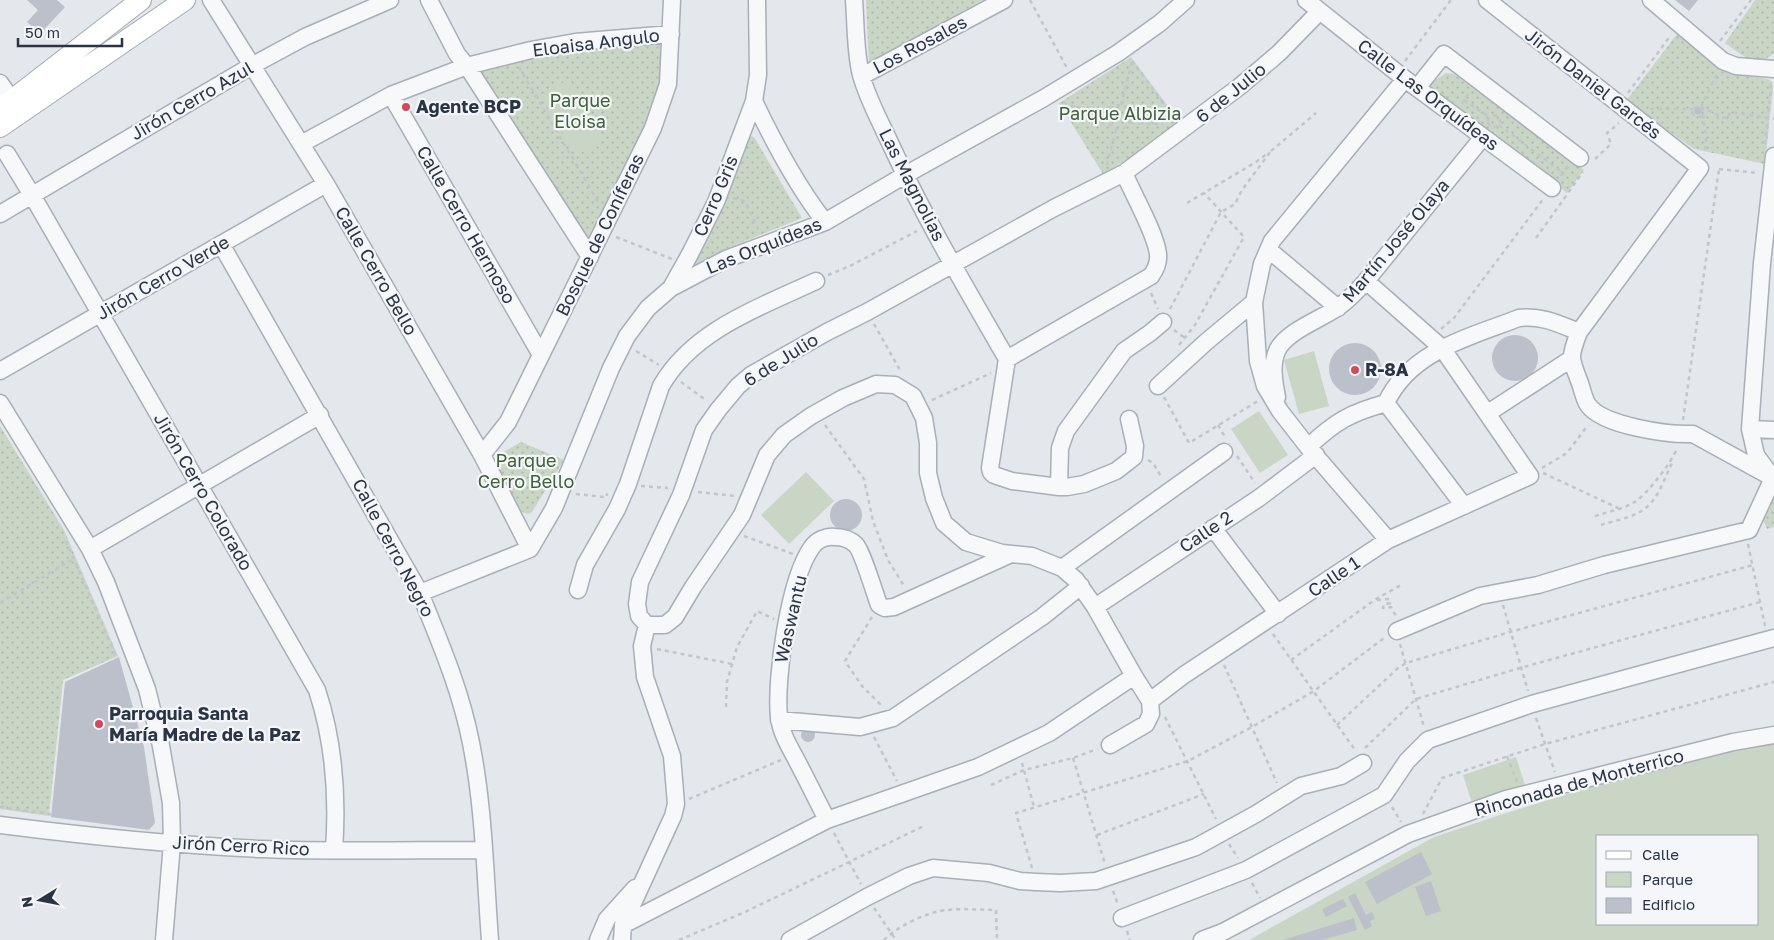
<svg xmlns="http://www.w3.org/2000/svg" width="1774" height="940" viewBox="0 0 1774 940" font-family="'Golos Text',sans-serif">
	<defs>
		<pattern id="green-dots" width="8" height="8" patternUnits="userSpaceOnUse" patternTransform="scale(1.25)"><rect width="8" height="8" fill="#c9d6c5"/><path d="M2 2h.1M6 6h.1" fill="none" stroke="#adb8ab" stroke-width="1.8" stroke-linecap="round"/></pattern>
	</defs>
	<rect width="100%" height="100%" fill="#e4e7ec"/>
	<path fill="url(#green-dots)" d="M866,0h117l-114,64z
		M1755,0h19v53c-18,17 -33,1 -49,-10z
		M1680,30l54,41 11,5 23,3 4,3 1,5 -8,77 -71,-15 -68,-48z
		M664,40l-2,45 -72,164 -112,-180 60,-17z
		M1131,57l51,68 -79,49 -44,-71z
		M1446,73l8,1 130,96 -17,23 -142,-106z
		M750,136l4,1 48,81 -74,30 -31,17 -2,-2z
		M0,426l64,104 54,126 -55,24 -14,136 -49,-7z
		M521,442l43,18 -32,52 -4,2 -6,-2 -28,-42 -1,-8 5,-7z
		M1774,495v32l-7,2 -6,-14z"/>
	<path fill="#c9d6c5" fill-rule="evenodd" d="M569,79l35,60 -28,17 -35,-60z
		M1314,351l15,55 -30,8 -15,-54z
		M1259,411l29,44 -28,18 -29,-44z
		M806,472l28,29 -45,43 -28,-29z
		M1774,741v199h-525l185,-103 66,-22 97,-30zM1598,836h160v88h-160z
		M1516,757l9,28 -53,18 -9,-28z"/>
	<path fill="#bbc0ca" d="M27,0h30l8,7 -25,27 -13,-12 11,-12z
		M1675,0h23l-9,11z
		M1694.5 111a3.5 3.5 0 1 1 7 0a3.5 3.5 0 1 1-7 0Z
		M1492 358a23 23 0 1 1 46 0a23 23 0 1 1-46 0Z
		M1329 369a26 26 0 1 1 52 0a26 26 0 1 1-52 0Z
		M830 515a16 16 0 1 1 32 0a16 16 0 1 1-32 0Z
		M119,657l25,90 11,76 -6,7 -98,-13 14,-135z
		M801 735a7 7 0 1 1 14 0a7 7 0 1 1-14 0Z
		M1421,852l11,22 -55,30 -12,-22z
		M1431,881l10,30 -15,5 -11,-29z
		M1355,893l11,22 6,-3 3,7 -5,2 2,5 -7,4 -17,-33z
		M1343,899l4,7 -21,11 -4,-8z
		M1354,918l3,12 -35,10h-39z"/>
	<g fill="none" stroke-linecap="round" stroke-linejoin="round">
		<defs>
			<path id="minor" d="M211,0l115,184 156,271 48,94
				M429,0l28,54 10,12 123,191
				M854,0c2,25 1,51 7,75 7,25 20,48 30,70 34,74 75,143 116,214
				M1306,0l99,79 147,109
				M1651,0l72,61 13,5 38,3
				M862,76l142,-76
				M0,83l12,17
				M1417,88l27,-34 136,104
				M391,95l150,260
				M754,101c20,42 42,84 71,121
				M301,144l90,-49 76,-29 64,-16 44,-8 96,-8
				M7,154l25,41 285,495c17,52 21,105 17,160
				M0,214l253,-149 52,-28 85,-37
				M221,244l199,349c20,49 41,98 51,150 13,65 14,131 19,197
				M1269,250l69,58
				M671,288l19,-34 26,-52 38,-101 4,-26 -1,-75
				M1007,359l-17,109 1,4 3,3 18,6 47,6h8l17,-3 32,-13 18,-14 1,-11 -6,-27
				M1007,359l144,-83c5,-7 8,-13 7,-22 -2,-20 -25,-60 -34,-81
				M0,371l326,-187
				M1158,386l48,-44 48,-40
				M1277,397c-3,-15 -6,-32 0,-46 8,-19 44,-32 60,-43 11,-7 20,-17 29,-27l117,-144
				M0,403l90,146 16,33 41,107 14,57 10,57 1,40 -8,97
				M1386,403l78,103
				M1488,413l83,-54
				M1750,429l24,1
				M1308,447c28,-26 42,-34 78,-44 24,-52 84,-66 133,-85 22,-3 40,6 60,14
				M482,455l26,-33 145,-294 15,-44 4,-84
				M1769,473l-13,-18 -6,-26 12,-166 12,-107
				M1059,487l1,-39 6,-17 58,-80 26,-18 13,-11
				M1213,528l65,86
				M1388,540l-80,-93 -28,-36 -15,-25 -7,-25 -4,-59 8,-38 10,-23 133,-162
				M90,549l230,-134
				M1062,568l162,-116
				M578,590l7,-25 32,-56 11,-25 33,-98c32,-56 99,-79 155,-105
				M420,593l110,-44 24,-41 57,-140 16,-32 21,-28 23,-20 55,-29 99,-37 80,-47 139,-77 74,-45 42,-30 26,-23
				M1095,607l164,-109 57,-43
				M647,625l-8,-9 -2,-12 3,-22 41,-87 23,-65 14,-20 20,-24 13,-11 76,-43 40,-20 187,-104 70,-35 115,-86 40,-34 41,-42
				M647,625h18l10,-8 18,-30 49,-72 25,-60 17,-20 27,-19 32,-18 33,-14 19,1 18,11 11,22 4,25v30l6,25 10,25 22,19 36,11 30,3 30,12 14,12 19,27 39,69 16,25 1,13 -5,10 -36,21
				M1397,631l83,-35 58,-11 66,-20 145,-35 24,-52 -80,-44c-24,1 -90,-8 -105,-29 -4,-6 -6,-16 -8,-22 -10,-26 -11,-25 -1,-51l121,-164 -213,-168
				M1150,701l34,-26 204,-135 142,-64 -88,-128 -76,-67
				M779,720l81,7 33,-9 149,-101 39,-31
				M827,820c-10,-20 -20,-40 -31,-61 -7,-13 -15,-26 -17,-42 -4,-39 10,-138 33,-170 5,-7 14,-11 23,-10 8,0 15,2 21,8 6,6 19,49 23,60l6,3 9,-1 117,-53
				M0,825c86,11 173,20 260,24 74,3 149,1 224,1
				M1122,918l124,-48 138,-75 23,-34 21,-21 104,-36 242,-66
				M623,925l204,-105 151,-53 71,-34 85,-57
				M598,940l9,-21 28,-31
				M622,940l1,-15 50,-109 3,-12 -4,-48 -27,-79 -3,-31 5,-21
				M790,940l77,-43 42,-21 24,-8 56,5 31,8 16,1 24,1 36,-2 100,-34 60,-33 45,-28 40,-10 22,-13
				M1202,940l21,-8 185,-98 98,-35 227,-57 41,-7"/>
			<path id="major" d="M0,107l12,-7 129,-100
				M0,127l185,-127"/>
		</defs>
		<use href="#minor" stroke="#a9aeb7" stroke-width="19"/>
		<use href="#major" stroke="#a3abb8" stroke-width="22"/>
		<path stroke="#c2c5cb" stroke-width="2.5" stroke-dasharray="4 4" stroke-linecap="butt" d="M1030,0l37,68
			M1720,41l31,-41
			M1132,61l42,56
			M1405,61l46,-61
			M519,67l81,138
			M1628,93l43,-58
			M1464,100l25,17
			M1063,103l44,14
			M1462,104l8,-13
			M1107 117a12 12 0 1 1 24 0a12 12 0 1 1-24 0Z
			M1121,105l11,-43h-1
			M1701,107l16,-33
			M1702,108l1,6 -3,3 -6,-2 -2,-3 1,-3 6,-3 28,13 3,-7 44,7
			M1650,109h43
			M1703,114c1,14 6,27 1,40
			M1488 121a6 6 0 1 1 12 0a6 6 0 1 1-12 0Z
			M1130,123l33,1
			M1499,125l64,48
			M1765,144l6,-54 -1,-7
			M1271,151l45,-38
			M1595,159l16,-15 -4,-11 12,-10
			M1107,165l9,-35
			M1719,169l39,4
			M1561,176l7,-10
			M733,198l12,3 14,30
			M1187,203l69,-41 11,-8
			M616,237l56,22
			M1536,238l47,-66
			M828,275l22,-9 67,-35
			M1151,293l7,16
			M1170,309l51,-97 14,-8 7,-14 29,-39
			M874,324l27,48
			M1441,329l13,-11 90,-120
			M1174,330l11,8
			M1179,345l16,-20 49,-88 -40,-44
			M636,351l23,14
			M681,382l26,19
			M1164,397l25,46 69,-42
			M932,400l59,-27
			M1683,420l36,-251
			M825,425l39,54 9,42 15,39 16,26
			M1218,425l7,12
			M1237,456l18,27
			M1148,460l5,3 9,15
			M1542,468l25,-15 21,-28
			M1543,473l75,35
			M641,486l27,2
			M698,492l37,4
			M576,494l28,3 1,-3 3,1
			M1595,516c13,-4 27,-7 38,-13 13,-7 40,-42 44,-55
			M1601,525c15,-5 37,-8 48,-20 11,-11 16,-28 23,-42
			M744,536l49,18
			M66,541l49,113 3,-1
			M1748,544l17,82
			M1377,600l12,-1 1,4 -7,2v3l8,-1 5,9
			M0,603l73,-44
			M1503,605l25,86
			M872,617l-27,44 17,25 18,18v2
			M1273,634l82,116
			M1400,644l24,83
			M657,649l75,15
			M1291,660l85,-61 27,-15
			M1224,665l53,118
			M726,707l1,-25 10,-35 20,-36 17,8
			M1165,717l51,102
			M1536,718l19,54
			M1337,725l61,-57 8,-5 104,-31 243,-67
			M874,737l23,44
			M1365,748l51,-49 104,-31 240,-66
			M1507,756l10,26
			M1073,758l32,106
			M1022,763l12,44
			M991,785l33,-15 49,-12 24,-9
			M689,799l92,-39
			M0,807l50,7 -1,3
			M1392,807l9,15
			M1423,814l19,-36 103,-34 229,-62
			M834,833l27,51
			M1097,835l107,-41
			M1229,844l9,14
			M1032,868l-16,-55 172,-52 64,-34 62,-36 70,-53
			M1252,883l8,15
			M1113,891l5,14
			M874,908l22,32
			M1127,931l3,9
			M679,940l66,-28 179,-86
			M884,940c14,-14 44,-29 64,-30 16,-2 32,0 48,0l1,30"/>
		<use href="#minor" stroke="#f7f8fa" stroke-width="16"/>
		<use href="#major" stroke="#fff" stroke-width="20"/>
	</g>
	<g fill="#d1495b" stroke="#f4f6f9" stroke-width="2">
		<circle cx="406" cy="107" r="5"/>
		<circle cx="1355" cy="370" r="5"/>
		<circle cx="99" cy="724" r="5"/>
	</g>
	<g text-anchor="middle" stroke-width="4.5" stroke-linejoin="round" paint-order="stroke">
		<g font-size="18" fill="#2b3445" stroke="#f4f6f9">
			<text transform="translate(596 43) rotate(-7)" y="6">Eloaisa Angulo</text>
			<text transform="translate(920 45) rotate(-28)" y="6">Los Rosales</text>
			<text transform="translate(1593 84) rotate(38)" y="6">Jirón Daniel Garcés</text>
			<text transform="translate(1231 93) rotate(-39)" y="6">6 de Julio</text>
			<text transform="translate(1428 95) rotate(37)" y="6">Calle Las Orquídeas</text>
			<text transform="translate(192 101) rotate(-30)" y="6">Jirón Cerro Azul</text>
			<text transform="translate(912 185) rotate(63)" y="6">Las Magnolias</text>
			<text transform="translate(716 196) rotate(-67)" y="6">Cerro Gris</text>
			<text transform="translate(466 225) rotate(60)" y="6">Calle Cerro Hermoso</text>
			<text transform="translate(600 235) rotate(-64)" y="6">Bosque de Coníferas</text>
			<text transform="translate(1396 241) rotate(-50)" y="6">Martín José Olaya</text>
			<text transform="translate(764 246) rotate(-22)" y="6">Las Orquídeas</text>
			<text transform="translate(376 271) rotate(60)" y="6">Calle Cerro Bello</text>
			<text transform="translate(163 278) rotate(-30)" y="6">Jirón Cerro Verde</text>
			<text transform="translate(781 360) rotate(-32)" y="6">6 de Julio</text>
			<text transform="translate(203 492) rotate(60)" y="6">Jirón Cerro Colorado</text>
			<text transform="translate(1206 532) rotate(-34)" y="6">Calle 2</text>
			<text transform="translate(393 548) rotate(62)" y="6">Calle Cerro Negro</text>
			<text transform="translate(1334 577) rotate(-34)" y="6">Calle 1</text>
			<text transform="translate(791 619) rotate(-77)" y="6">Waswantu</text>
			<text transform="translate(1579 783) rotate(-15)" y="6">Rinconada de Monterrico</text>
			<text transform="translate(241 846) rotate(3)" y="6">Jirón Cerro Rico</text>
		</g>
		<g font-size="18" fill="#3f6138" stroke="#f4f6f9">
			<text x="580" y="107">Parque<tspan x="580" dy="21">Eloisa</tspan></text>
			<text x="1120" y="120">Parque Albizia</text>
			<text x="526" y="467">Parque<tspan x="526" dy="21">Cerro Bello</tspan></text>
		</g>
		<g font-size="18" font-weight="bold" fill="#2b3445" stroke="#f4f6f9" text-anchor="start">
			<text x="416" y="113">Agente BCP</text>
			<text x="1365" y="376">R-8A</text>
			<text x="109" y="720">Parroquia Santa<tspan x="109" dy="21">María Madre de la Paz</tspan></text>
		</g>
	</g>
	<rect x="1596" y="835" width="162" height="90" fill="#f4f6f9" stroke="#a4a8b1"/>
	<rect x="1606" y="851" width="25" height="8" fill="#ffffff" stroke="#a4a8b1"/>
	<text x="1642" y="860" font-size="15" fill="#2b3445">Calle</text>
	<rect x="1606" y="872" width="25" height="15" fill="#c9d6c5" stroke="#a4a8b1"/>
	<text x="1642" y="885" font-size="15" fill="#2b3445">Parque</text>
	<rect x="1606" y="898" width="25" height="15" fill="#bbc0ca" stroke="#a4a8b1"/>
	<text x="1642" y="910" font-size="15" fill="#2b3445">Edificio</text>
	<g transform="translate(40 900) rotate(260)" stroke="#f4f6f9" stroke-width="4" paint-order="stroke">
	<path d="M0-4L9 19L0 12L-9 19Z" fill="#2b3445"/>
	<text y="-8" font-size="14" font-weight="bold" text-anchor="middle" fill="#2b3445">N</text>
	</g>
	<path d="M18 38v8h104v-8" fill="none" stroke="#2b3445" stroke-width="2.5"/>
	<text x="25" y="38" font-size="15" fill="#2b3445" stroke="#f4f6f9" stroke-width="4" paint-order="stroke">50 m</text>
</svg>
